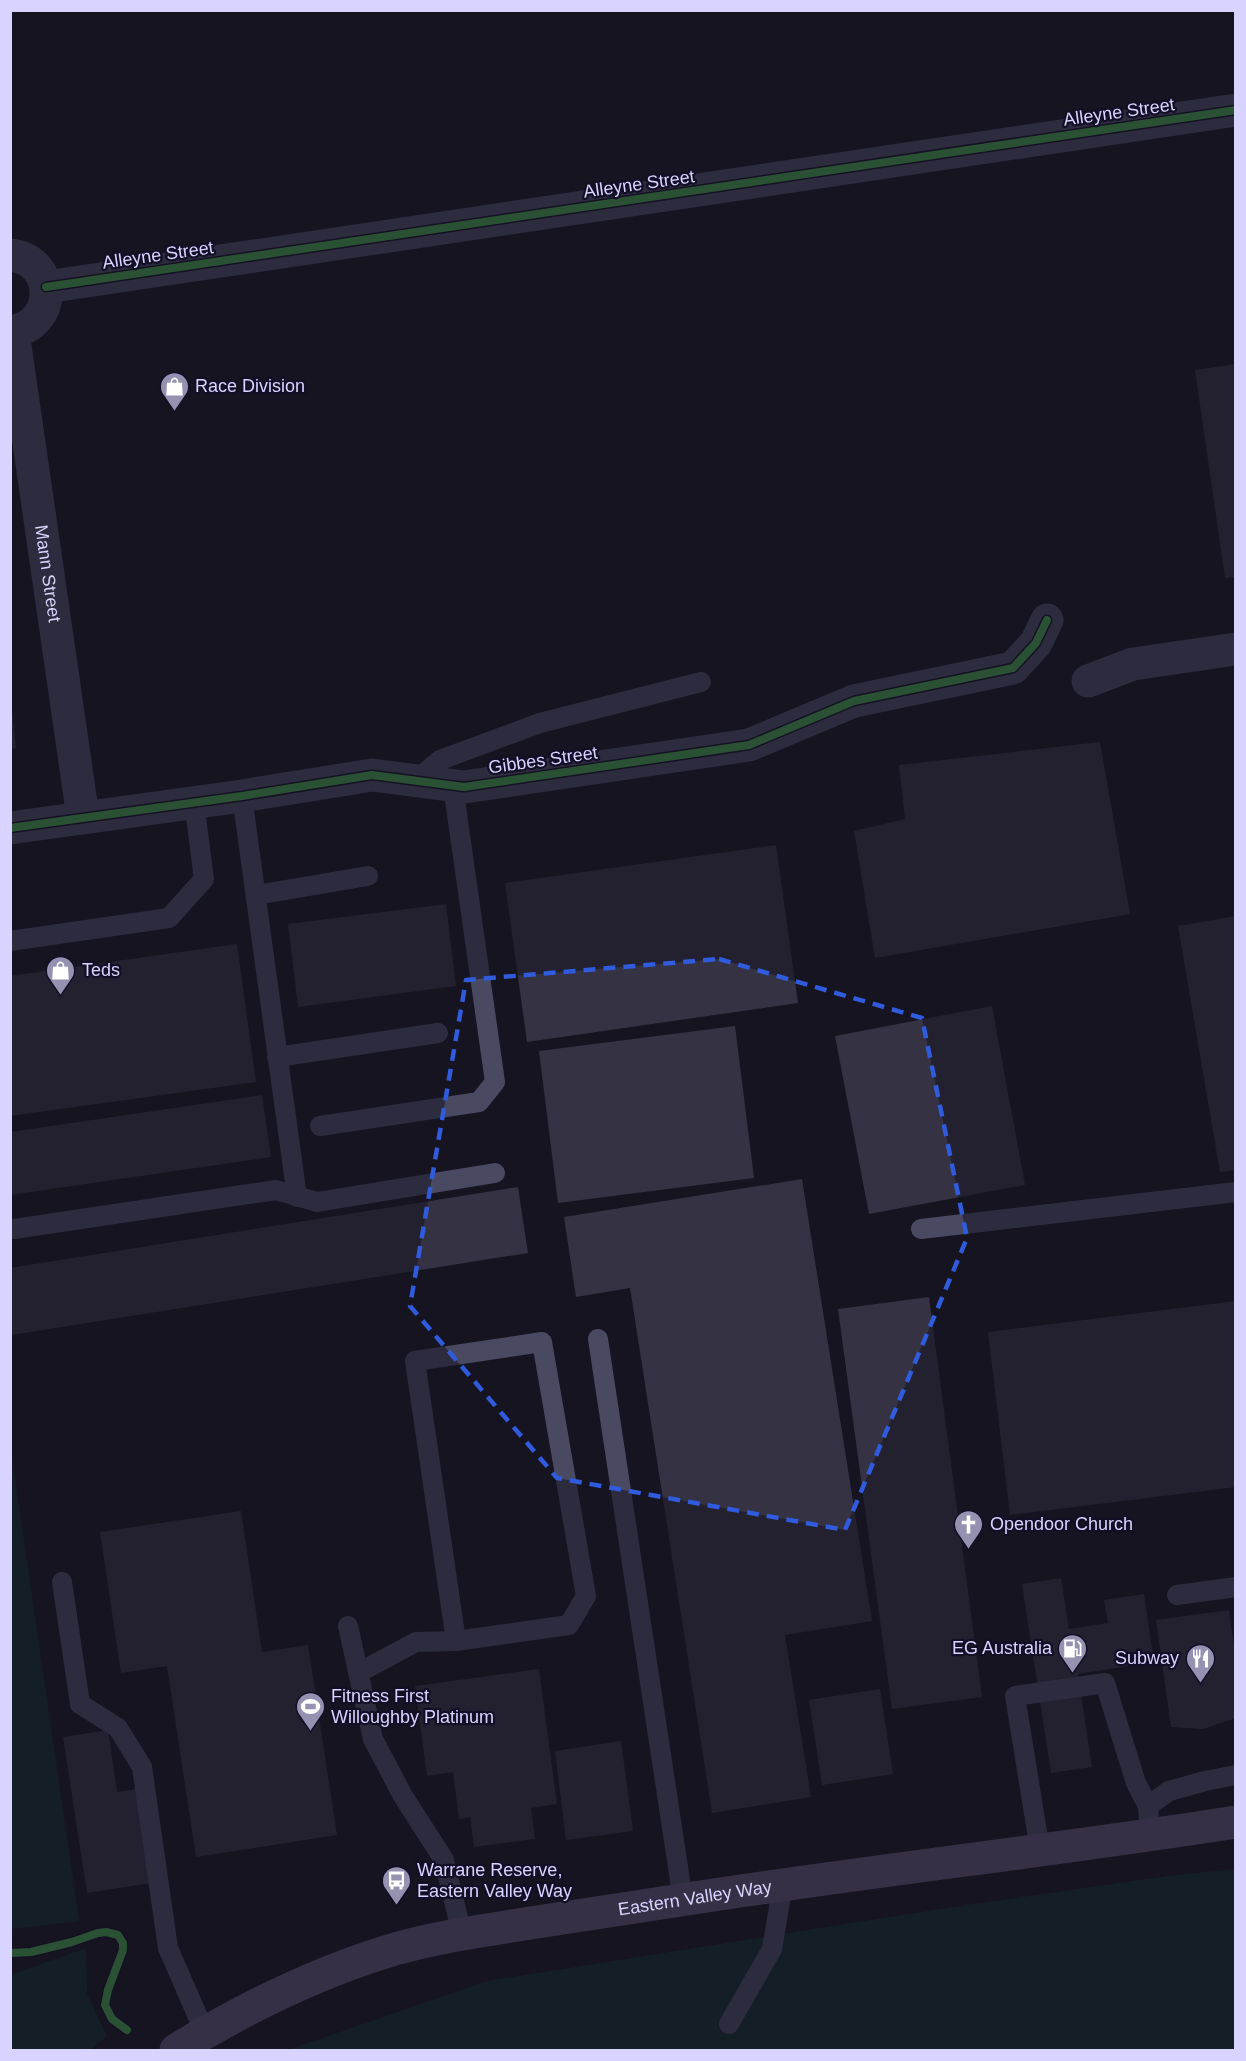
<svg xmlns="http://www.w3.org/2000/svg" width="1246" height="2061" viewBox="0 0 1246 2061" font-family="Helvetica,sans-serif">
	<rect width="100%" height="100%" fill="#161421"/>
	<path fill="#132c2d" d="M11,1451l68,470 -68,8h-1z
		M1235,1869v181h-947l199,-69 466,-74 215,-31z
		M86,1948l1,46 20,42 -17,14h-79v-75z"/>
	<path fill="#343243" d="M1236,364v213l-11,1 -30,-208z
		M10,709h2l4,39 -6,1z
		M1100,742l30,172 -255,44 -21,-127 51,-12 -6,-54z
		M776,845l22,158 -271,39 -22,-159z
		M446,904l10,82 -158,21 -10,-83z
		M1236,916v254l-16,2 -42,-246z
		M237,944l19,138 -246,34v-140z
		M992,1006l33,179 -156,29 -34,-178z
		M735,1026l19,152 -196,25 -19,-152z
		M262,1095l9,62 -261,38v-63z
		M802,1179l70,442 -87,14 26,162 -99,16 -82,-525 -54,9 -12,-80z
		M518,1187l10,66 -517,82 -1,-67z
		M929,1297l53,400 -90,12 -54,-400z
		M1236,1301v186l-226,28 -22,-183z
		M241,1511l21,141 46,-7 29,190 -141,22 -29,-191 -46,7 -21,-141z
		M1061,1578l8,51 39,-6 -4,-23 40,-6 10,68 -76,12 14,93 -41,6 -29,-189z
		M1229,1610l7,52v56l-33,11 -32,-2 -15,-107z
		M539,1669l18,135 -26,4 4,31 -61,8 -4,-30 -11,2 -6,-47 -26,4 -12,-90z
		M880,1689l13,85 -71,11 -13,-85z
		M108,1730l9,62 25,-4 15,94 -70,11 -24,-156z
		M621,1741l12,90 -67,9 -11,-89z"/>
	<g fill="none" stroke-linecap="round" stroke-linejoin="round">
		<path stroke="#4a4962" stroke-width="20" d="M415,781l25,-21 100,-37 161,-41
			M242,796l55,401
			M256,895l112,-19
			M10,941l159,-23 35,-39 -10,-77
			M277,1057l161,-24
			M320,1126l159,-24 16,-20 -42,-296
			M14,1229l262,-39 41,12 178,-29
			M921,1229l315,-37
			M598,1339l85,561
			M62,1582l18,122 38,24 24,39 26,181 37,85
			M1177,1595l59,-8
			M348,1626l25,113 30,57 41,64 18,74
			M358,1673l58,-31 40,-1 113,-16 17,-29 -44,-254 -127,19 41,280
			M1148,1806l21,-15 36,-10 31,-6
			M1040,1850l-25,-154 90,-13 31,100 12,23 2,30
			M729,2024l43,-75 11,-65"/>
		<g stroke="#4a4962" stroke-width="33">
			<path d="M10,255c48,5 48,71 0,77"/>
			<path d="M46,287l1190,-177"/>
			<path id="s1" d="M13,332l70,485"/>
			<path d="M1088,681l45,-17 103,-15"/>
			<path d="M10,828l232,-32 130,-21 92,12 285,-42 105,-44 159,-33 23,-25 11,-23"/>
		</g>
		<path stroke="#5e5373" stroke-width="33" id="s2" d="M176,2050c69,-42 141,-78 219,-101 42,-12 86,-18 129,-25 52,-8 105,-16 157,-24 185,-29 370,-49 555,-78"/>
		<defs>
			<path id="cycleway" d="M46,287l1190,-177
				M10,828l232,-32 130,-21 92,12 285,-42 105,-44 159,-33 23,-25 11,-23
				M10,1953l21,-1 41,-10 26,-9 8,-1 12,3 5,8v7l-15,40 -3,15 7,14 15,11"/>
		</defs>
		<use href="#cycleway" stroke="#130f26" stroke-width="11"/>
		<use href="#cycleway" stroke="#469c4c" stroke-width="8"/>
	</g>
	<path d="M0 0H1246V2061H0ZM719,959l203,59 45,220 -122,292 -288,-52 -147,-172 56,-326z" fill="#161421" fill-opacity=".55" fill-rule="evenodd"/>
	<path fill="none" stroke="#305bdc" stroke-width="4.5" stroke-dasharray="12 8" stroke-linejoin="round" d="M719,959l203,59 45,220 -122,292 -288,-52 -147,-172 56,-326z"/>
	<defs>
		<symbol id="shop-pin" viewBox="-11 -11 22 30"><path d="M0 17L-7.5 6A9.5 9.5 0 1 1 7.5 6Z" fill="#9591b1" stroke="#130f26"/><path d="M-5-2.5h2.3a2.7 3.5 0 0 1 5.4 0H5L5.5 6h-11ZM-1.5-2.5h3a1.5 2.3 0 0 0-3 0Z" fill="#fff"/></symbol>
		<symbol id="church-pin" viewBox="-11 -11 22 30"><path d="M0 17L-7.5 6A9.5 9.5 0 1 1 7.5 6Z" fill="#9591b1" stroke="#130f26"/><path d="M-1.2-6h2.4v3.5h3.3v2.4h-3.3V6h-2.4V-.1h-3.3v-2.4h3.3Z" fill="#fff"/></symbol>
		<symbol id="fuel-pin" viewBox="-11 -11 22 30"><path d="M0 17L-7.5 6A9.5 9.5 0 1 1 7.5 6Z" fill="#9591b1" stroke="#130f26"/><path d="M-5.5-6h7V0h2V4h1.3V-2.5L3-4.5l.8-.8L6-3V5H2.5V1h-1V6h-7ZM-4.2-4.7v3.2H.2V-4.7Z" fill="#fff"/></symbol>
		<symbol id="restaurant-pin" viewBox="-11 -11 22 30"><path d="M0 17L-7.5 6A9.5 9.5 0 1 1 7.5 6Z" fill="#9591b1" stroke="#130f26"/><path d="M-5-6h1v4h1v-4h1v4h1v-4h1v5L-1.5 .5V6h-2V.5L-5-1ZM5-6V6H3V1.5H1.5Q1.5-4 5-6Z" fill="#fff"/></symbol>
		<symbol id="stadium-pin" viewBox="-11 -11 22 30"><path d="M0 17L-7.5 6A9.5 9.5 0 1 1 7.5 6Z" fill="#9591b1" stroke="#130f26"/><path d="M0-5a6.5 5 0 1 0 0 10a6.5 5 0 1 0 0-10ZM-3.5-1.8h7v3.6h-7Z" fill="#fff"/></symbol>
		<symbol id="bus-pin" viewBox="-11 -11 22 30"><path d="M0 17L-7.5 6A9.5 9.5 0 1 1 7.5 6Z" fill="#9591b1" stroke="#130f26"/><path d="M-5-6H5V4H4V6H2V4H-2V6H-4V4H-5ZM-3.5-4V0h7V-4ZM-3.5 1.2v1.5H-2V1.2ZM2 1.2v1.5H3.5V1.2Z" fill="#fff"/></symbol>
	</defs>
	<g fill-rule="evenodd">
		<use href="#shop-pin" x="158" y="370" width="33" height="45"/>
		<use href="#shop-pin" x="44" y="954" width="33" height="45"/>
		<use href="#church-pin" x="952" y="1508" width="33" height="45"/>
		<use href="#fuel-pin" x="1056" y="1632" width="33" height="45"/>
		<use href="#restaurant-pin" x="1184" y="1642" width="33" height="45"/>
		<use href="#stadium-pin" x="294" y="1690" width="33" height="45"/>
		<use href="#bus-pin" x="380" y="1864" width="33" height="45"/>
	</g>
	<g text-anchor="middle" stroke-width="4.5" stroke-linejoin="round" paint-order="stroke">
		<g font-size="18" fill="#d9d4ff" stroke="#130f26">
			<text transform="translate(1119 112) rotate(-8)" y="6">Alleyne Street</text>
			<text transform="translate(639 184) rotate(-8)" y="6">Alleyne Street</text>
			<text transform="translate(158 255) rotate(-8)" y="6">Alleyne Street</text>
			<text dy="6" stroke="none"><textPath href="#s1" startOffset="244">Mann Street</textPath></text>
			<text transform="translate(543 760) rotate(-8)" y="6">Gibbes Street</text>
			<text dy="6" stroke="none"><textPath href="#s2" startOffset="546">Eastern Valley Way</textPath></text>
		</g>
		<g font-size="18" fill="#d9d4ff" stroke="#130f26" text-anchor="start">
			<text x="195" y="392">Race Division</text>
			<text x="82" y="976">Teds</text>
			<text x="990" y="1530">Opendoor Church</text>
			<text x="1052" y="1654" text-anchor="end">EG Australia</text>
			<text x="1179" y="1664" text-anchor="end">Subway</text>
			<text x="331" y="1702">Fitness First<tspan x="331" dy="21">Willoughby Platinum</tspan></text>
			<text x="417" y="1876">Warrane Reserve,<tspan x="417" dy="21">Eastern Valley Way</tspan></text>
		</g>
	</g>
	<rect width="1246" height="2061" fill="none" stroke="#d9d4ff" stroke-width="24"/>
</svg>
